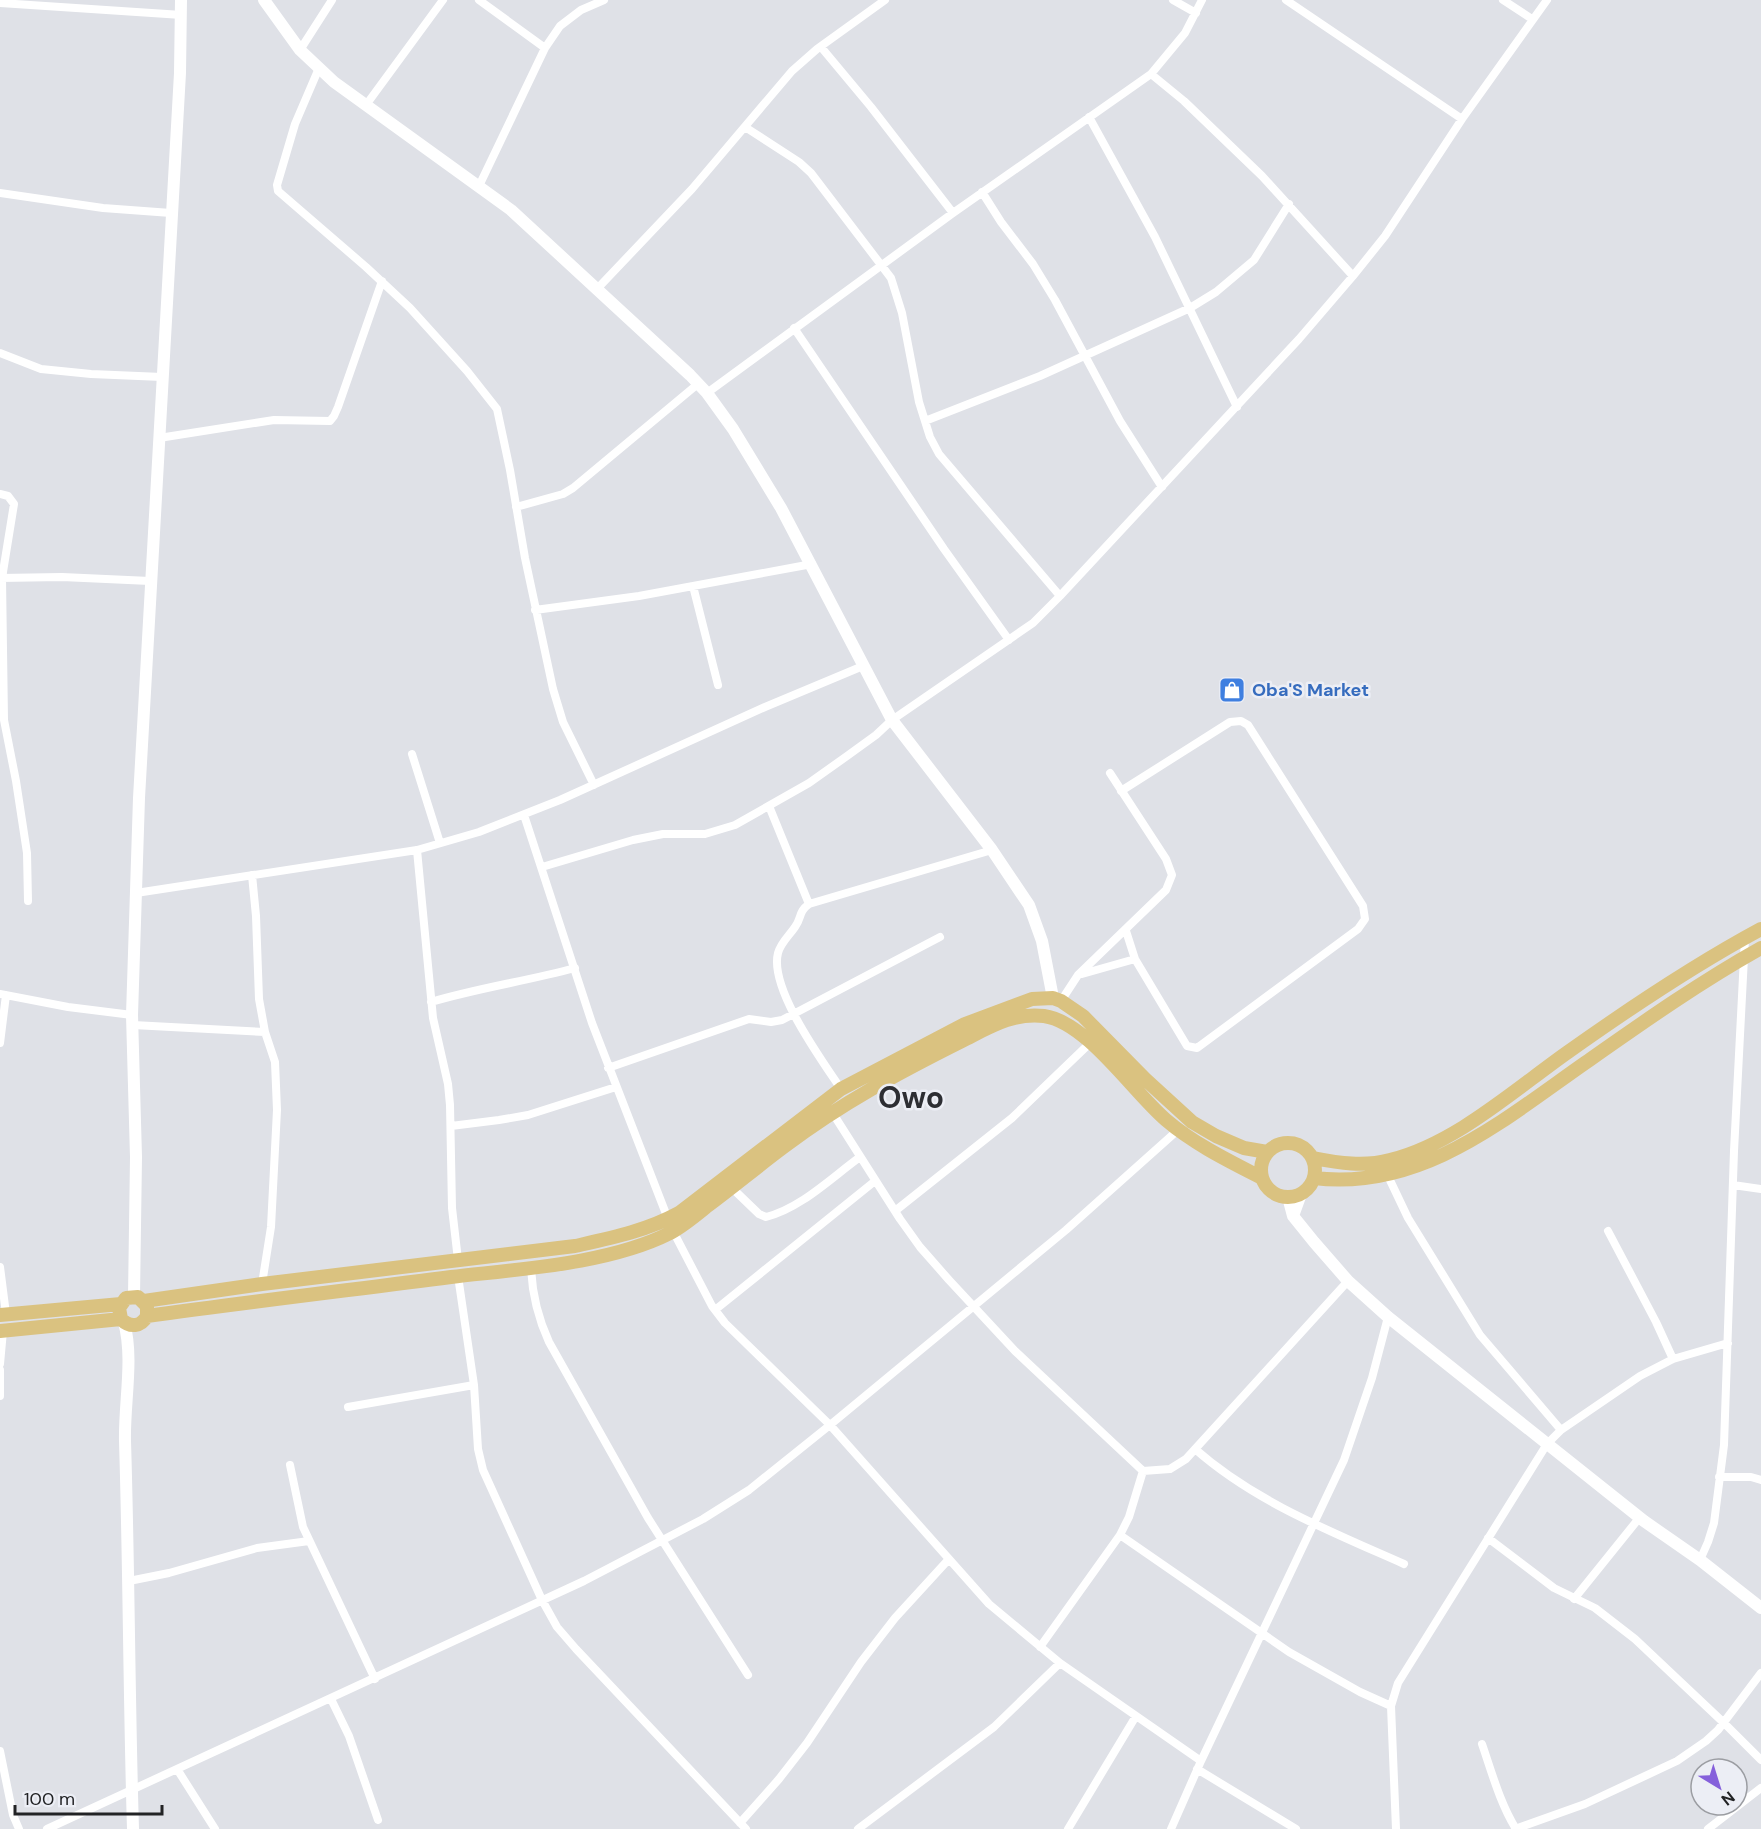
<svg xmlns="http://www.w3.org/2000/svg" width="1761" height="1829" viewBox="0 0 1761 1829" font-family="'DM Sans',sans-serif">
	<rect width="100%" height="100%" fill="#dfe1e7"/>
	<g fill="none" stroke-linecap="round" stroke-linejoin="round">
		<path stroke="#fff" stroke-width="8" d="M479,0l66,48
			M1173,0l23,13
			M1286,0l176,119
			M1503,0l29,19
			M0,3l182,12
			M821,47l50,60 82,106
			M300,50l32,-50
			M319,68l-24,56 -18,61 1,6 88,76 44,41 57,63 30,38 13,61 15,88 28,131 10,33 31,63
			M1151,74l33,27 78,75 91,100
			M366,105l77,-105
			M1089,117l66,120 82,170
			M745,127l54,35 12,11 80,105 11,35 17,89 11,35 9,17 121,142
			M479,186l66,-138 15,-22 21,-16 23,-10
			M982,192l19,30 32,42 22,36 65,121 42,66
			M0,193l103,15 68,5
			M597,289l95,-100 100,-118 25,-22 68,-49
			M794,328l150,221 65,91
			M0,353l41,16 50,5 71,3
			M707,393l246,-180 198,-139 34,-41 17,-33
			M925,421l115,-45 150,-68 26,-16 38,-32 35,-56
			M159,438l115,-18 56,1 4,-5 4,-9 44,-126
			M0,494l8,2 6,8 -12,74 2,142 12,61 11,72 1,48
			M516,507l47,-13 10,-6 126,-105
			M0,578l62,-1 88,4
			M693,586l25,99
			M535,610l104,-14 173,-32
			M412,754l28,89
			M1121,791l109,-69 11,-1 7,4 115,181 2,13 -7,10 -161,119 -10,-2 -52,-87 -9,-28
			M769,806l40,98
			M524,815l68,208 76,196
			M417,850l16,168 15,66 2,21 2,103 6,52
			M542,867l91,-27 30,-6h42l30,-9 74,-42 38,-27 29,-21 16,-15 141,-97 27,-27 239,-257 54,-63 32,-40 77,-117 85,-119
			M252,875l4,41 3,83 6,33 10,30 2,48 -6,117 -9,57
			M136,893l281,-43 62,-18 81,-32 205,-93 98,-41
			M1082,974l53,-15
			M0,994l68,13 64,8
			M1061,1001l17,-26 88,-85 6,-15 -6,-16 -56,-86
			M431,1002c47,-14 96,-21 144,-34
			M133,1025l132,7
			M0,1043l6,-48
			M608,1068l141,-49 22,3 11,-2 158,-83
			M841,1089c-20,-30 -72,-101 -63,-136 3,-11 11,-17 17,-26 7,-9 3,-15 14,-23l183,-54
			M832,1112l68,107 20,28 29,33 66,71 128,120 27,-2 16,-10 162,-178
			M451,1126l48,-6 29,-5 88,-28
			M1388,1176l20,42 72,117 81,95
			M1733,1185l28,4
			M732,1188l27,26 7,3c35,-9 65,-39 94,-60
			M895,1211l117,-93 78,-75
			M673,1231l39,75 13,17 105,102 159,179 71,59 141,98
			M1608,1231l48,91 17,37
			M0,1267l6,47
			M531,1267c1,27 7,51 18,75l99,176 100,157
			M458,1276l16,109 4,64 5,21 59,130 15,27 19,22 170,180
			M715,1310l160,-129
			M0,1364l3,-33
			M0,1370v26
			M348,1407l126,-22
			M1195,1449c60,53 137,83 209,115
			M290,1465l13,62 72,152
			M1719,1477h32l10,3
			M1120,1535l169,117 71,40 31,14
			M1488,1538l66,50 41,20 40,31 89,84 37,37
			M1700,1560l8,-18 6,-19 10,-78 10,-294 11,-213
			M129,1581l40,-8 88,-25 52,-7
			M1574,1599l66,-82
			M1040,1647l80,-112 9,-18 14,-46
			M331,1699l18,37 29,84
			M1482,1744c10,29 18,59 34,85
			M0,1751l13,64 6,14
			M177,1769l38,60
			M1197,1769l99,60
			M740,1823l39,-44 28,-36 54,-81 34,-44 54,-59
			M47,1829l537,-248 119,-62 46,-29 81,-65 236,-195 112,-100
			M858,1829l136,-102 66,-64
			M1068,1829l68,-113
			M1171,1829l30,-68 143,-301 28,-82 16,-61
			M1396,1829l-5,-123 7,-23 149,-239 14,-14 79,-54 33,-17 55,-16
			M1515,1829l70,-25 92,-43 29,-20 12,-11 43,-57
			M1708,1829l53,-41"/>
		<path stroke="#fff" stroke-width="12" d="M264,0l36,50 34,32 177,128 179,165 17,18 26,36 48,79 111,212 100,130 37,55 13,36 11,57
			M1288,1197l5,19 21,26 34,39 40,36 256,204 56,39 61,48
			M1293,1216l8,-22
			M134,1296l2,-139 -4,-142 7,-217 41,-725 1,-73
			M124,1322c10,37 0,81 1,119 4,129 4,259 8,388"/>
		<path stroke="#dac280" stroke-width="14" d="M1261 1170a27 27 0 1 1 54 0a27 27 0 1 1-54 0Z
			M1313,1158c26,5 51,9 77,2 65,-16 124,-70 178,-108 62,-44 126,-87 193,-123
			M1314,1178c107,13 188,-57 271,-115 57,-40 115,-81 176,-115
			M144,1301l118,-17 313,-38c36,-8 71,-15 104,-33l162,-124 124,-65 67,-25 21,-1 8,3 22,15 62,63 47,43 24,14 28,12 23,4
			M0,1315l121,-11
			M147,1316v-10l-9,-9 -12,1 -7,10 2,11c9,9 20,8 26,-3 101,-14 203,-26 304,-39 68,-8 158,-13 219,-44 13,-7 25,-17 36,-26 27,-20 52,-41 79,-61 55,-42 115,-74 177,-105 26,-13 51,-29 82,-25 43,6 89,76 122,104 28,24 63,41 96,58
			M0,1331l121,-12"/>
	</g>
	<defs>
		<symbol id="shop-square" viewBox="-11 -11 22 22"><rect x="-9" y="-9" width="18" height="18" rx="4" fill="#3f7fe0" stroke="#eceef5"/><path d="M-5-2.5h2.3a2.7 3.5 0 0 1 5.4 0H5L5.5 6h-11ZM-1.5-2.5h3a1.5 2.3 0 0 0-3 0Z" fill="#fff"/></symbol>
	</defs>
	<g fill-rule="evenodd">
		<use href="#shop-square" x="1217" y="675" width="30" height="30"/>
	</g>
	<g text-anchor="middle" stroke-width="5" stroke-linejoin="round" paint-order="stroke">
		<g font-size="18" font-weight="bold" fill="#366cbe" stroke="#eceef5" text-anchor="start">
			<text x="1252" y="696">Oba'S Market</text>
		</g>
		<g font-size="30" font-weight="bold" fill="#2d2e33" stroke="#eceef5">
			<text x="911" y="1108">Owo</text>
		</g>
	</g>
	<g transform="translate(1719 1787) rotate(142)"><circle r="28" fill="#eceef5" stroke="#9b9da2" stroke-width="1.5"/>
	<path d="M0-4.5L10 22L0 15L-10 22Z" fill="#8560db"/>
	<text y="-9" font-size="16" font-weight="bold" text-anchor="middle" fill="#222325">N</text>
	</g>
	<path d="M15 1805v9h147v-9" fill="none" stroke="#222325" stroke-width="3"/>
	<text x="24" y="1805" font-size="18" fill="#222325" stroke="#eceef5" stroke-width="4.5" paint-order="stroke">100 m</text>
</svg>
